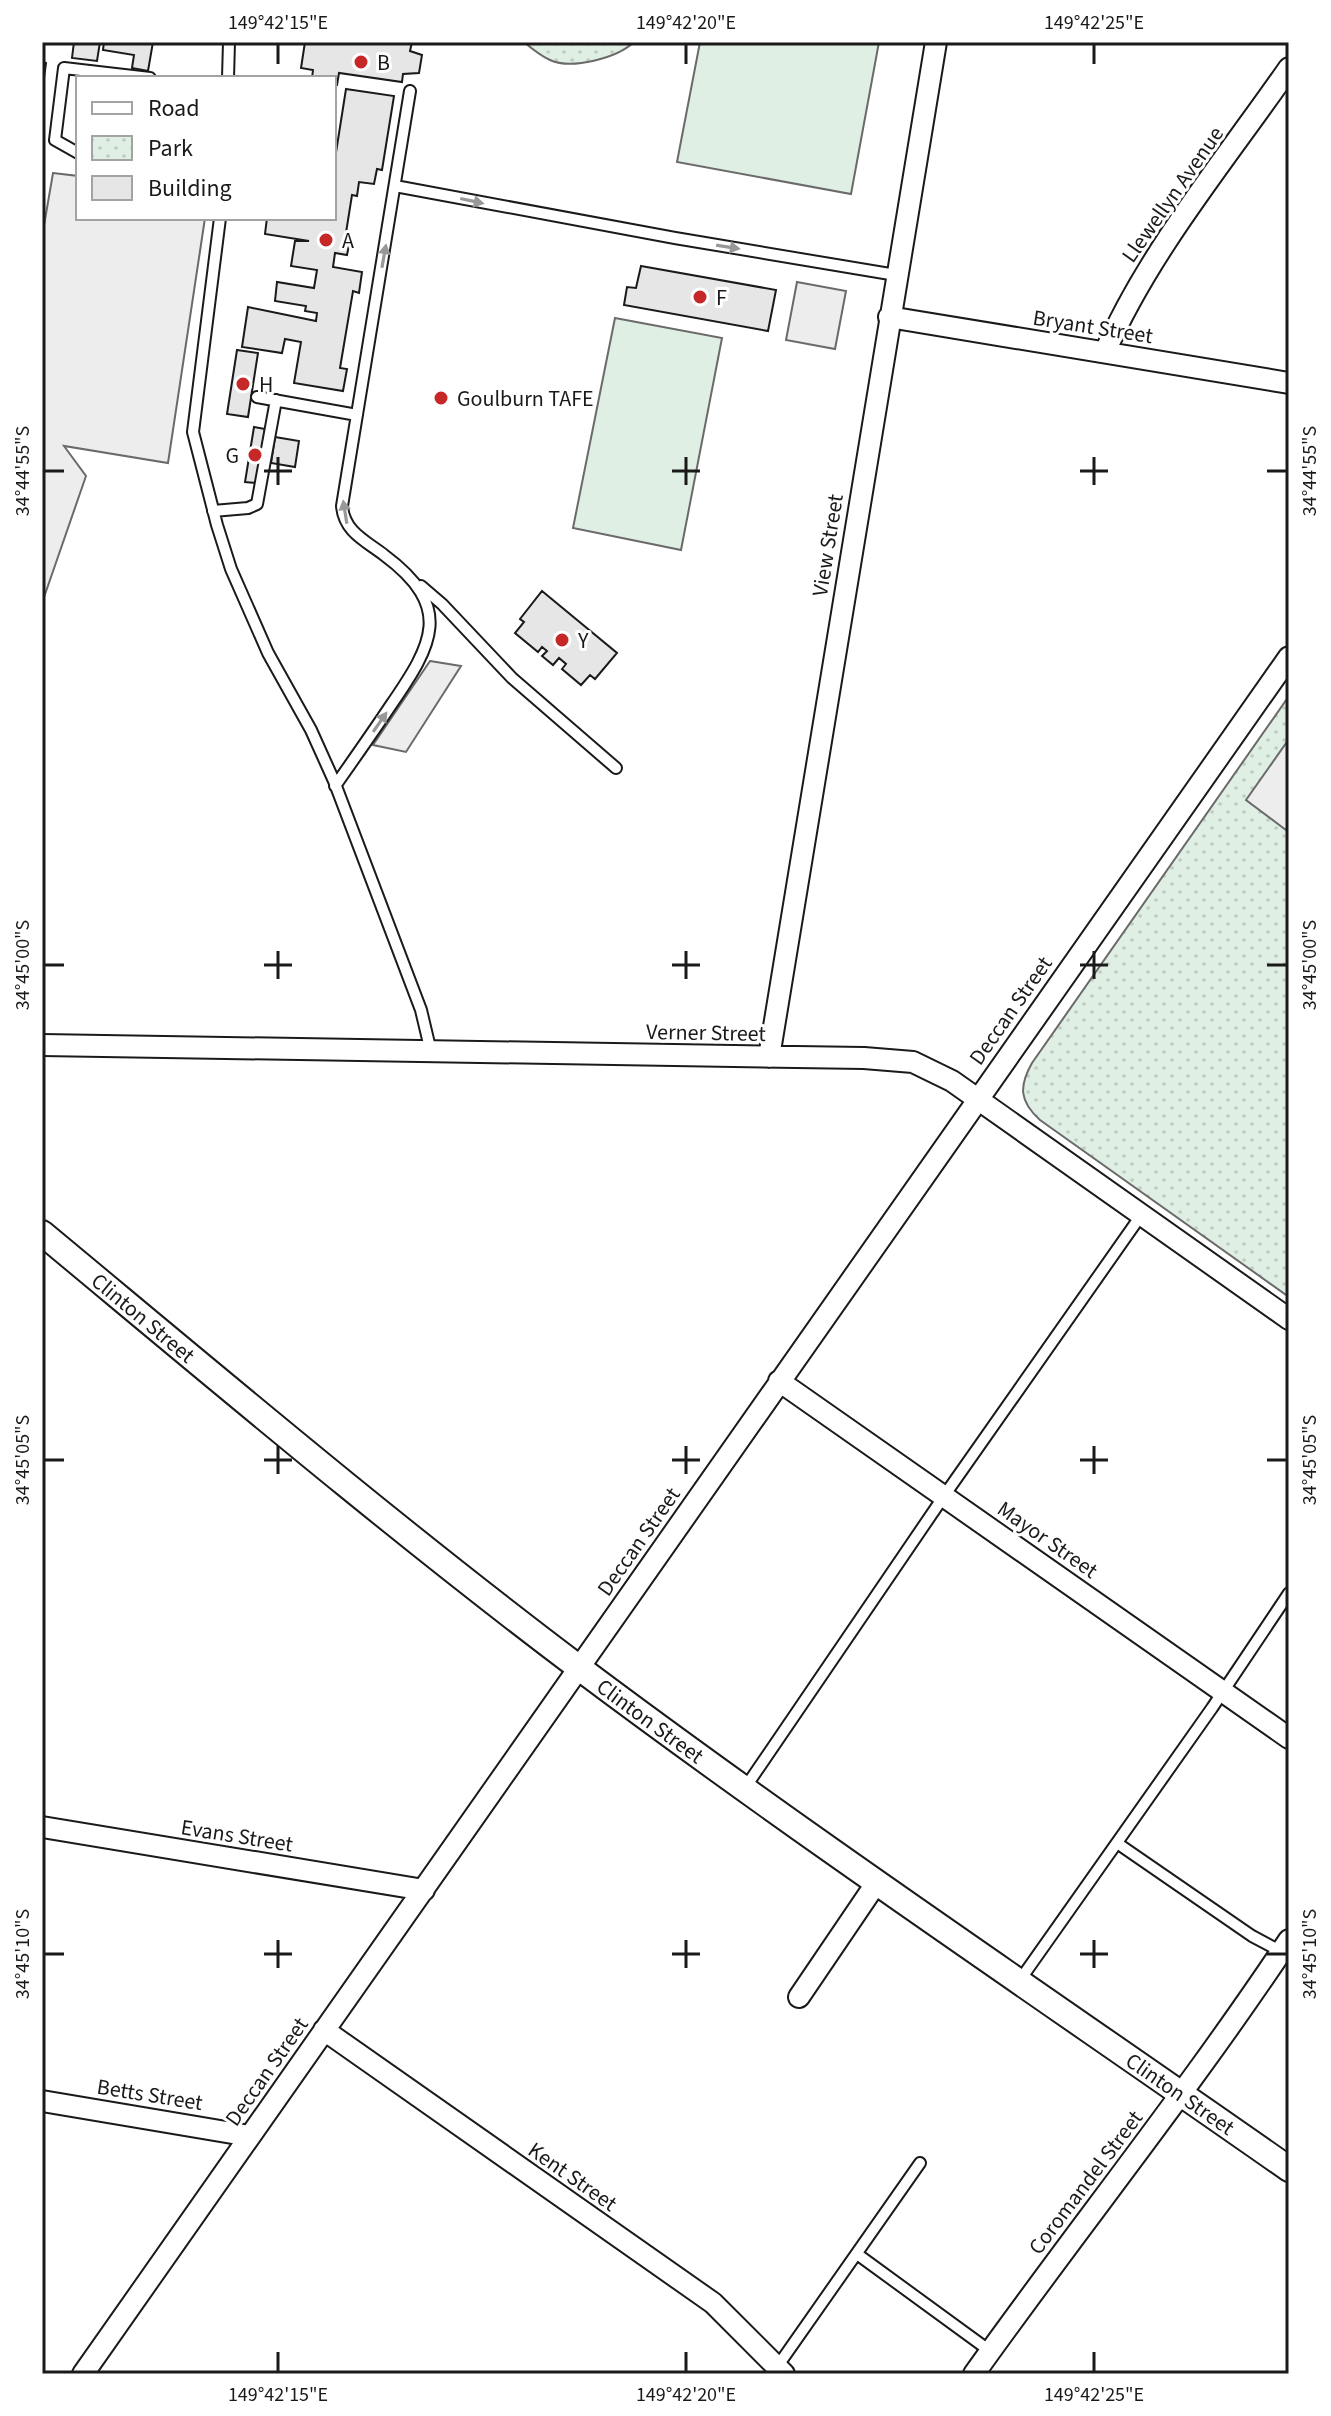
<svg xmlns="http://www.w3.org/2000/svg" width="1331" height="2416" viewBox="0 0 1331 2416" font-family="'Source Sans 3',sans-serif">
	<defs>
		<pattern id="park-dots" width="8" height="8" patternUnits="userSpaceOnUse" patternTransform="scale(2)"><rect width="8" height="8" fill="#e0efe3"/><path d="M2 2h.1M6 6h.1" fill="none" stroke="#c0ccc2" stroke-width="1.8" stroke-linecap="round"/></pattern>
	</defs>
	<rect width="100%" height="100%" fill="#fff"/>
	<path fill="url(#park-dots)" stroke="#6a6a6a" stroke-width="2" d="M524,42h110c-17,16 -62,28 -84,18 -9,-4 -19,-12 -26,-18z
		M1289,696v601l-249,-177c-21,-19 -21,-34 -8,-57z"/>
	<path fill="#e0efe3" stroke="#6a6a6a" stroke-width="2" d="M700,42h179l-28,152 -174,-32z
		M615,318l107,20 -41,212 -108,-22z"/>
	<path fill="#ededed" stroke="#6a6a6a" stroke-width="2" d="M53,173l25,3v42h127l-37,245 -104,-17 22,30 -44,127v-366z
		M797,282l49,9 -11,58 -49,-9z
		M430,661l31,5 -55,86 -33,-7z
		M1289,739v86l-3,5 -40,-30z"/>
	<path fill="#e6e6e6" stroke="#1a1a1a" stroke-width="2" d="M74,42h26l-3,19 -25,-3z
		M104,42h49l-5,29 -16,-3 2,-13 -31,-5z
		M305,42h107l-2,9 12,4 -3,18 -16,1 -1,8 -63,-9 -2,12h-3v-7h-22l1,-8 -12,-2z
		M42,62l4,1 -4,30z
		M346,89l48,7 -12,74 -5,-1 -3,15 -15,-2 -2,14 -5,-1 -7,44 5,1 -3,15 -12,-2 -2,14 29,5 -3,21 -6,-2 -13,77 7,1 -4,22 -49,-8 7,-41 -16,-3 -3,14 -40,-6 6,-40 68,14 1,-8 -12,-2 1,-5 -31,-5 2,-19 37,6 3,-18 -26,-4 4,-25h14l-44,-7 2,-16h67v-53z
		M641,266l135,24 -8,41 -144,-26 3,-18 9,1z
		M237,350l21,3 -10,64 -21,-3z
		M254,427l11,2 -9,54 -11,-1z
		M275,437l24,4 -4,26 -24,-4z
		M542,591l75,62 -22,26 -5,-4 -9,10 -19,-16 4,-5 -7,-6 -6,7 -11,-9 5,-5 -5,-4 -4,5 -23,-19 9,-11 -4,-3z"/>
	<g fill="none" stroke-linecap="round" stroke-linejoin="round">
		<defs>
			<path id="service" d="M228,78l1,-36
				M78,153l-23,-13 9,-72 86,10
				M395,186l280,52 221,37
				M220,218l-27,214 24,93 14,44 37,84 43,77 23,51 87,229 10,42
				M257,397l100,18
				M213,511l35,-3 9,-4 19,-104
				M421,586l21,18 70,74 104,90
				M335,786c19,-27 38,-54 56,-81 42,-61 63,-98 -7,-150 -18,-14 -40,-23 -42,-49l68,-415
				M745,1788l199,-292 198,-282
				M1117,1843l135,93 30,16
				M1020,1980l192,-272 77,-115
				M857,2254l133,97
				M777,2367l143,-204"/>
			<path id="minor" d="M889,317l400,66
				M1105,352c44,-101 121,-193 184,-284
				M42,1045l822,13 49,4 39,19 337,238
				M769,1057l167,-1015
				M779,1381l510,357
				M42,1827l382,63
				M799,1997l78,-115
				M324,2030l389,273 71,71
				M42,2101l208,35
				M83,2374l1206,-1717
				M974,2374c104,-146 216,-285 315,-434"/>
			<g id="tertiary">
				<path id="s1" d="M42,1233c177,147 353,296 536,434 232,174 474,336 711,502"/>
			</g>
		</defs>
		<use href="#service" stroke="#1a1a1a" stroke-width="14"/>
		<use href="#minor" stroke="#1a1a1a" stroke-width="24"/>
		<use href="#tertiary" stroke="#1a1a1a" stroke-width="28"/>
		<use href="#service" stroke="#fff" stroke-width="10"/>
		<use href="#minor" stroke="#fff" stroke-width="20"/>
		<use href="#tertiary" stroke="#fff" stroke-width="24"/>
	</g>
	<defs><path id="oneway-solid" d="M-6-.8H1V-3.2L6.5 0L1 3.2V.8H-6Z" transform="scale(2)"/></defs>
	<g fill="#989898">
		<use href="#oneway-solid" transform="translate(472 201) rotate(12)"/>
		<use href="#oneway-solid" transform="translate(728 247) rotate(9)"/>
		<use href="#oneway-solid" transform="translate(384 256) rotate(-80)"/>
		<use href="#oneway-solid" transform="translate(345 512) rotate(-99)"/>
		<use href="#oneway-solid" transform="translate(380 722) rotate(-55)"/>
	</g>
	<path fill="none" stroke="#1a1a1a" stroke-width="3" d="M278,44v20M686,44v20M1094,44v20M278,457v28M686,457v28M1094,457v28M44,471h20M264,471h28M672,471h28M1080,471h28M1267,471h20M278,951v28M686,951v28M1094,951v28M44,965h20M264,965h28M672,965h28M1080,965h28M1267,965h20M278,1446v28M686,1446v28M1094,1446v28M44,1460h20M264,1460h28M672,1460h28M1080,1460h28M1267,1460h20M278,1940v28M686,1940v28M1094,1940v28M44,1954h20M264,1954h28M672,1954h28M1080,1954h28M1267,1954h20M278,2352v20M686,2352v20M1094,2352v20"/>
	<g fill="#c62828" stroke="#fff" stroke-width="3">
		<circle cx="361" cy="62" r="8"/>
		<circle cx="326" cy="240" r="8"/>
		<circle cx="700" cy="297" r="8"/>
		<circle cx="243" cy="384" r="8"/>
		<circle cx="441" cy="398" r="8"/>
		<circle cx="255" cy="455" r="8"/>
		<circle cx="562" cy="640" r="8"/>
	</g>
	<g text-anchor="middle" stroke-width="6" stroke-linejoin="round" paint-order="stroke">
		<g font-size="22" fill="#1a1a1a" stroke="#fff" text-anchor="start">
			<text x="377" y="70">B</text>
			<text x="342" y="248">A</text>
			<text x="716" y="305">F</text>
			<text x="259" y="392">H</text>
			<text x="457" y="406">Goulburn TAFE</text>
			<text x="239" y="463" text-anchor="end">G</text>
			<text x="578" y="648">Y</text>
		</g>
		<g font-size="22" fill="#1a1a1a" stroke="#fff">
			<text transform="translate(1172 194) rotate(-55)" y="8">Llewellyn Avenue</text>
			<text transform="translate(1093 326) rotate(9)" y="8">Bryant Street</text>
			<text transform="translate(827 545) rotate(-81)" y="8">View Street</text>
			<text transform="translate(1010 1010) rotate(-55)" y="8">Deccan Street</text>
			<text transform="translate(706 1032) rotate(1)" y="8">Verner Street</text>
			<text dy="8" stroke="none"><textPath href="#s1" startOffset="132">Clinton Street</textPath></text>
			<text transform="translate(1048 1539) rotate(35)" y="8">Mayor Street</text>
			<text transform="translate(638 1541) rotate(-55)" y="8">Deccan Street</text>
			<text dy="8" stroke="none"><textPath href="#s1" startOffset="780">Clinton Street</textPath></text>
			<text transform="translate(237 1835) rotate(9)" y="8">Evans Street</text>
			<text transform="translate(266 2071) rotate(-55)" y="8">Deccan Street</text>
			<text dy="8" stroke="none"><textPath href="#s1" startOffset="1428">Clinton Street</textPath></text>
			<text transform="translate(150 2094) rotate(9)" y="8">Betts Street</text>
			<text transform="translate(573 2176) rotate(35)" y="8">Kent Street</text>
			<text transform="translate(1085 2182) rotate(-53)" y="8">Coromandel Street</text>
		</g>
	</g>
	<rect width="1331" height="2416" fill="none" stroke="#ffffff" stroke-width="88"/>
	<rect x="76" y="76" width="260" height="144" fill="#ffffff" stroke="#a3a3a3" stroke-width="2"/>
	<rect x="92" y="102" width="40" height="12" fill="#ffffff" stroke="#a3a3a3" stroke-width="2"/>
	<text x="148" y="116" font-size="24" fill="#1a1a1a">Road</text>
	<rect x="92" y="136" width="40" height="24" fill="url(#park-dots)" stroke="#a3a3a3" stroke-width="2"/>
	<text x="148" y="156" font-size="24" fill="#1a1a1a">Park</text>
	<rect x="92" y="176" width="40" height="24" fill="#e6e6e6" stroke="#a3a3a3" stroke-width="2"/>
	<text x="148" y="196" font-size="24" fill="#1a1a1a">Building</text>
	<rect x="44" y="44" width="1243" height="2328" fill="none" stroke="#1a1a1a" stroke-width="3"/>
	<g font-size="20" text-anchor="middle" fill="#1a1a1a">
		<text x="278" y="29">149°42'15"E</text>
		<text x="686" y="29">149°42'20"E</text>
		<text x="1094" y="29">149°42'25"E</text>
		<text transform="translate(22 471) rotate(-90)" y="7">34°44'55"S</text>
		<text transform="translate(1309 471) rotate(-90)" y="7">34°44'55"S</text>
		<text transform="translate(22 965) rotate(-90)" y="7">34°45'00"S</text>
		<text transform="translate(1309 965) rotate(-90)" y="7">34°45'00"S</text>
		<text transform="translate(22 1460) rotate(-90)" y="7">34°45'05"S</text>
		<text transform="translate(1309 1460) rotate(-90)" y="7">34°45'05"S</text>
		<text transform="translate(22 1954) rotate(-90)" y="7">34°45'10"S</text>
		<text transform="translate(1309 1954) rotate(-90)" y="7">34°45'10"S</text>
		<text x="278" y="2401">149°42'15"E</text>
		<text x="686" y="2401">149°42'20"E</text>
		<text x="1094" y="2401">149°42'25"E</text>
	</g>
</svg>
